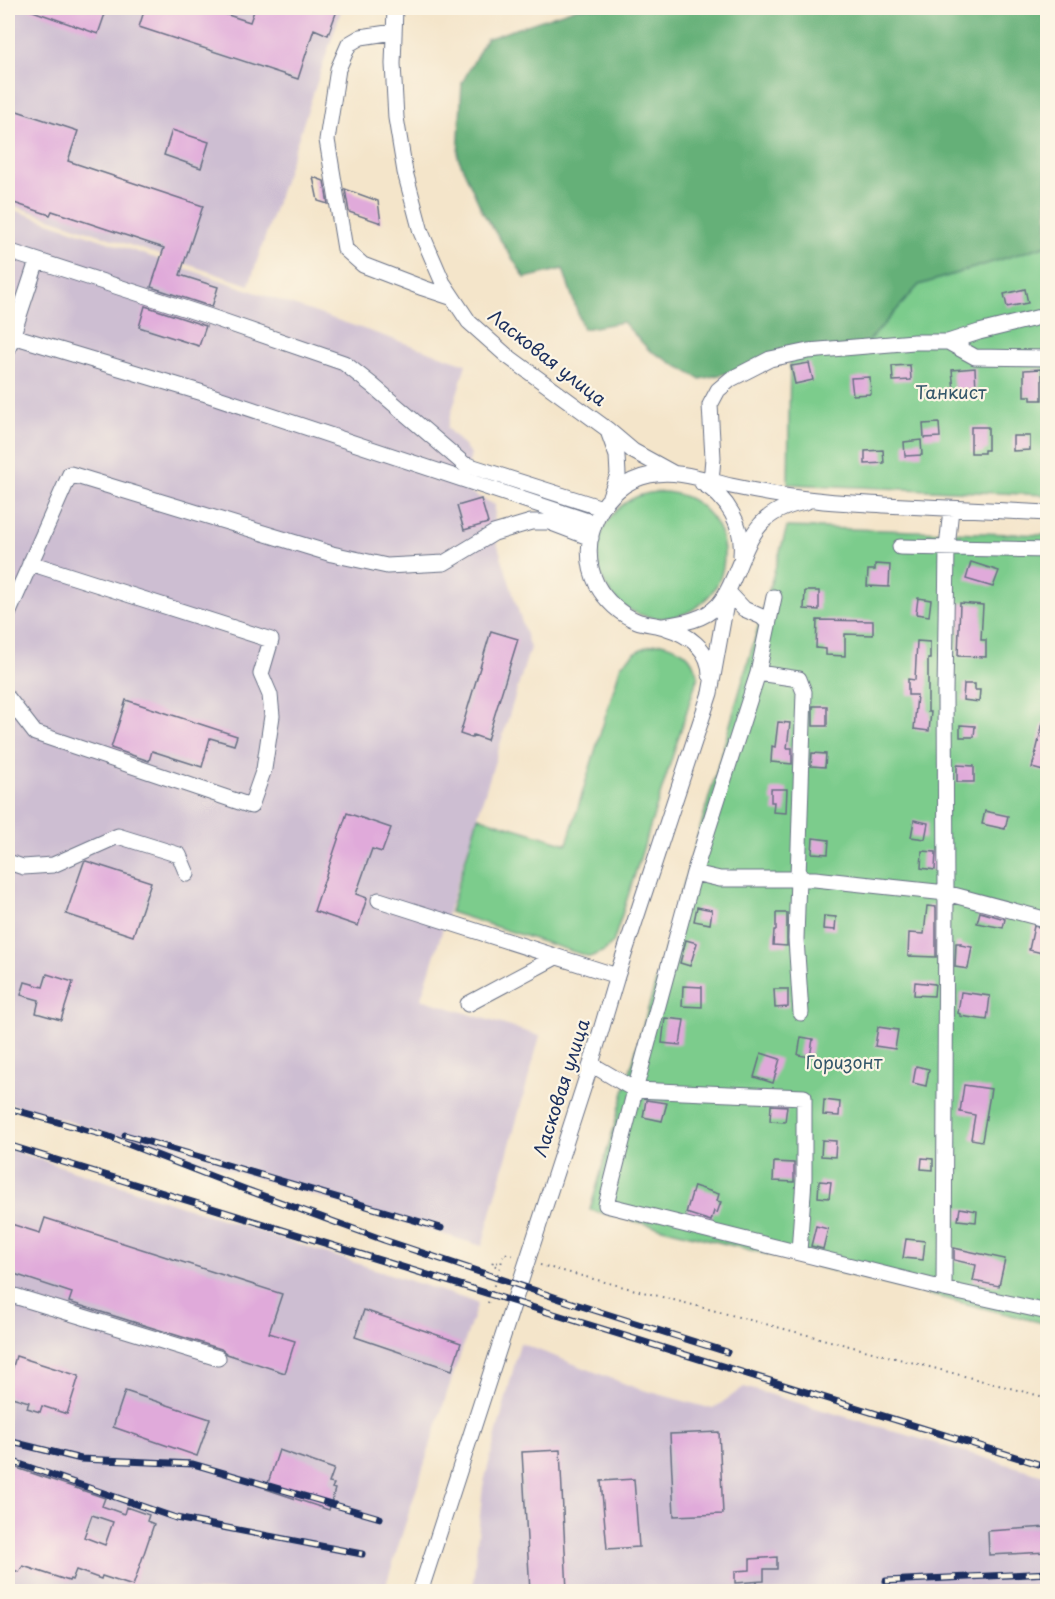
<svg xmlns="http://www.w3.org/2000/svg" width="1055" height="1599" viewBox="0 0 1055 1599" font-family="'Playpen Sans',sans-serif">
	<rect width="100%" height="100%" fill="#fcf5e5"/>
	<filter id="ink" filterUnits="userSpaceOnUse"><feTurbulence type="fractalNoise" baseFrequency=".0167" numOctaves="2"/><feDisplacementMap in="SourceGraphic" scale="12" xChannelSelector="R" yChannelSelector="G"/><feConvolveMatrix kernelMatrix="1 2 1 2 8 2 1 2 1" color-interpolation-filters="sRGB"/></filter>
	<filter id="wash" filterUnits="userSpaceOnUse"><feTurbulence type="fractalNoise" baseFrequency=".008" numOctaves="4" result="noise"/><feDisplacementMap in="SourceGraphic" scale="24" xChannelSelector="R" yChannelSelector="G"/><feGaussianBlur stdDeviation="1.35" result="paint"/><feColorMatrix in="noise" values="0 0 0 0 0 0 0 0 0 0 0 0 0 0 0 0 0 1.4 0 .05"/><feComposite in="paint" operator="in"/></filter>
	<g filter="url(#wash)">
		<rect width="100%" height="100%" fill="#f4e5ca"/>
		<path fill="#cdbed2" d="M8,8h334l-93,277 -241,-81z
			M8,208l458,156 -19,64 24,26 -8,35 32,16 -1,28 36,115 -109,351 119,37 -58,210 -474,-143z
			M8,1149l470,154 -30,87 -64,201 -376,1z
			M520,1343l116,45 77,21 31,-22 303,89v115l-575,1 11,-106z"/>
		<path fill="#7ccc8c" stroke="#4c7e75" stroke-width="1.5" d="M1047,245v250l-259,-11 2,-124 69,-9 60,-66z
			M598 555a63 63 0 1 1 126 0a63 63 0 1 1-126 0Z
			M787,527l260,8v789l-457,-114z
			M661,643c21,5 31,11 37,33l-85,267 -9,8 -14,6 -140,-45 28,-95 89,27 54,-179c15,-14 19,-18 40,-22z"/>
		<path fill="#65b078" stroke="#40706b" stroke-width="1.5" d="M577,8h470v237l-128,40 -60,67 -69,8 -90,19 -51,-29 -26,-28 -40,7 -20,-60 -38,9 -42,-65 -25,-56 4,-74 24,-44z"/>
		<g id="blocks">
			<path fill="#e0aada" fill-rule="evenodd" d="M27,8h80l-9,26 -71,-25z
				M145,8h61l44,14 5,-14h83l-10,27 -14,-6 -16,50 -159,-52z
				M8,108l70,23 -10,30 135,45 -23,69 38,12 -6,20 -61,-20 13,-39 -112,-37 -2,4 -42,-14z
				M172,130l37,12 -8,26 -37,-13z
				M313,177l11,4 4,23 -10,-3z
				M345,189l33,12 3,22 -32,-11z
				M1025,289l3,14 -21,4 -3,-13z
				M145,306l61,20 -7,20 -60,-19z
				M809,363l4,17 -18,4 -4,-18z
				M910,365l1,15 -18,1 -1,-15z
				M975,368l1,22 -22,1 -2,-21z
				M1042,369v31h-11v-4h-7v-26z
				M870,377l1,17 -18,1 -2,-17z
				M939,423l1,14 -16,1 -1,-14z
				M971,427h17v23h-4v3h-13z
				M1013,436h17v14l-17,1z
				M921,440l1,15 -17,1 -1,-14z
				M883,450l1,13 -19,1v-13z
				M481,499l7,24 -24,7 -7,-24z
				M971,562l28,9 -6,16 -27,-8z
				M875,564l15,1 -1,22 -22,-1 1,-16h7z
				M805,591h14v19l-15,-1z
				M918,598l13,2 -2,16 -13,-2z
				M960,603l23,2 -2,35h5v17l-28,-1z
				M817,620l56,1v14l-28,-1v22l-19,-1v-6l-10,-1z
				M491,631l27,8 -31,101 -14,-5 -1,3 -12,-4z
				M917,641l13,1v17h-2v53h3l-2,19 -15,-2 3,-34h-9v-16l7,1z
				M964,684h11v6h5l-1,12 -16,-2z
				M126,700l111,36 -3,9 -24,-7 -8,29 -50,-16 -3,10 -38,-13z
				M813,706h14v20h-14z
				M778,722l12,1 -3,25h5v16l-21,-2 1,-16 3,1z
				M1043,723l4,1v48l-15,-4z
				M960,725l15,1 -1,11h-14z
				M812,753l14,1 -1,13 -14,-1z
				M957,765l17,1v16h-17z
				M771,789h16l-1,24 -13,-1 1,-10h-3z
				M985,811l23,5 -3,13 -23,-5z
				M347,813l44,15 -9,24 -10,-3 -16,45 11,4 -9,28 -44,-15z
				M914,820l14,3 -3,16 -14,-2z
				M813,838l16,2 -1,14 -16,-1z
				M922,851l14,1 -1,18 -14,-2z
				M86,861l65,21 -18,54 -67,-22 18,-52z
				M927,906l9,1v50l-28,-1 1,-23 15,1z
				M697,907l15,3 -2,14 -16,-3z
				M980,912l25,7 -2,9 -26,-5z
				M776,913h11v33l-14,-1 1,-15h2z
				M824,916l12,1 -1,13 -12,-1z
				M1034,926l13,3v25l-18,-4z
				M686,940l11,3 -7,23 -10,-3z
				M956,943h5l-1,2 12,2 -4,22 -13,-2z
				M47,974l26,8 -12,38 -25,-7 3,-13 -18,-5 4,-13 18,5z
				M915,982l20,2 -1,12 -20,-1z
				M683,986l19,1v20l-20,-1z
				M774,989h14v18l-13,1z
				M961,992l29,4 -3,24 -27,-4v-2l-2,-1z
				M665,1018l19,2 -4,25 -18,-2z
				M878,1027l20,3 -3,19 -20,-3z
				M801,1037l12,2 -3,18 -12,-2z
				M761,1053l19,6 -7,24 -19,-6z
				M916,1066l13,3 -3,17 -13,-3z
				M964,1085l27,4 -9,52 -11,-2 4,-24 -15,-3z
				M646,1100l21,3 -5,18 -19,-4z
				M824,1100l16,2 -1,14 -16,-1z
				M771,1105l16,1 -2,16 -15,-1z
				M822,1140l14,1 -1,16 -14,-1z
				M922,1158l11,1v11l-12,-1z
				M774,1162l20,1v19l-21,-1z
				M819,1181l12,1 -2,16 -11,-1z
				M694,1186l25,8 -2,7 4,1 -4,11 -3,-2 -3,10 -25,-8z
				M960,1208l17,3 -1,11 -18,-2z
				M45,1218l237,76 -13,39 26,8 -10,32 -58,-19 -6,-5 -152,-47 3,-9 -64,-21v-49l32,10z
				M816,1226l12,3 -5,20 -12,-3z
				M906,1239l19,2 -2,19 -20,-2z
				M954,1248l51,11 -6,27 -26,-5 3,-16 -22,-5z
				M364,1310l97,33 -9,27 -97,-33z
				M16,1356l63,20 -12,38 -25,-8 -2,6 -13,-4 2,-6 -21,-6v-12z
				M125,1391l85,28 -13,37 -84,-29z
				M719,1432l4,82 -49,2 -4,-82z
				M279,1450l55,19 -5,14 5,1 -2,4 3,1 -6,21 -63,-21z
				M560,1450l7,141 -37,1 -8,-140z
				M8,1465l97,33 -3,8 22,8 2,-7 23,8 -2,6 7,3 -21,62 -31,-10 -1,3 -25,-9 -4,10 -2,-1 -1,2 -46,-15 -4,6 -11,-4zM92,1515l21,7 -8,23 -21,-8z
				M634,1479l5,68 -32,2 -6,-68z
				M1047,1527v25l-58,3 -1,-24z
				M777,1557v12h-13v12l-29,2v-12l15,-1v-11z"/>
		</g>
	</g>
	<g filter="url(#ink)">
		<use href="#blocks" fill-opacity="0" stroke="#676f84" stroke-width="1.5"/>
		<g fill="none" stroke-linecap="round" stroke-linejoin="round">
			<defs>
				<path id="minor" d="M395,8l-2,56 3,54 9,54 16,60 22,51 26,39 37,33 101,74 26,22 40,22
					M394,32l-33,5 -12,7 -11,25 -11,71 18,109 18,16 60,23 30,10
					M8,251l200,65 136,47 28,22 92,79 138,44
					M13,336l190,57 391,130
					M948,342l27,15 73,1
					M8,349l29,-88
					M608,431l9,25 1,19 -8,21
					M711,482l2,-24 -3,-53 8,-15 13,-11 39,-20 38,-8 106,-9h34l31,-10 69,-17
					M702,483c25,14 42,43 39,72
					M900,547l148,3
					M728,592l16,17 18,8 6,6
					M774,597l-16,76 -64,200 -59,217 -29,115 338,84 104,23
					M8,614l62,-140 262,80 55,12 57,-3 50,-30 37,-11h18l42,16
					M663,626c20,-3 41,-6 55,-21 9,-10 13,-21 18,-33 16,-39 24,-62 70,-70
					M758,673l41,6 5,13 -8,247 5,74
					M710,675c0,-27 -23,-41 -46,-48 -9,-3 -19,-3 -27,-6 -16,-6 -32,-21 -40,-36 -22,-44 5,-101 53,-110 26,-6 55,5 81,11 28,6 56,11 85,14 22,3 45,3 68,5 54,3 109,5 164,8
					M8,698l27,35 216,73 13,-37 8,-53 -2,-21 -9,-21 10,-34 -241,-77
					M8,862l15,5 30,-2 65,-29 61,19 8,19
					M694,873l26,6h95l131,14 102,27
					M379,900l238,76
					M468,1004l88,-47
					M591,1064l44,26 169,7v82l-5,73
					M944,1289l2,-396 -1,-200 2,-145 4,-39
					M8,1294l210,64
					M420,1592l171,-528 26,-88 93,-283 18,-101"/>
			</defs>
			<use href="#minor" stroke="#676f84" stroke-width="17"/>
			<path stroke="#676f84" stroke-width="2" stroke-dasharray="1.5 4.5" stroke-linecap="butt" d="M540,1265l508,133
				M488,1303l12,-36 -8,-2 1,-4 8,3 3,-11 11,3"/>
			<use href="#minor" stroke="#fff" stroke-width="15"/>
			<defs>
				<path id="rail" d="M8,1108l99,28 140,54 137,50 191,64 152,48
					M125,1135l316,93
					M8,1145l1040,322
					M8,1441l73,18 112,5 187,54
					M8,1460l168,58 186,36
					M886,1581l162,-8"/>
			</defs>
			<use href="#rail" stroke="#1b2f5e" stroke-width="7"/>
			<use href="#rail" stroke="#fcf5e5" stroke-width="4.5" stroke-dasharray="14" stroke-linecap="butt"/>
		</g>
	</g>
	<g text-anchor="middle" stroke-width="4.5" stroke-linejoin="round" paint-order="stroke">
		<g font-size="18" fill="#1b2f5e" stroke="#fcf5e5">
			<text transform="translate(547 358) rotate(38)" y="6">Ласковая улица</text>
			<text transform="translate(562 1088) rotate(-72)" y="6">Ласковая улица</text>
		</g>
		<g font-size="18" fill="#33566a" stroke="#fcf5e5">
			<text x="951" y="399">Танкист</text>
			<text x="844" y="1069">Горизонт</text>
		</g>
	</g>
	<rect width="1055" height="1599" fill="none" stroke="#fcf5e5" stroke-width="30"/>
</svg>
